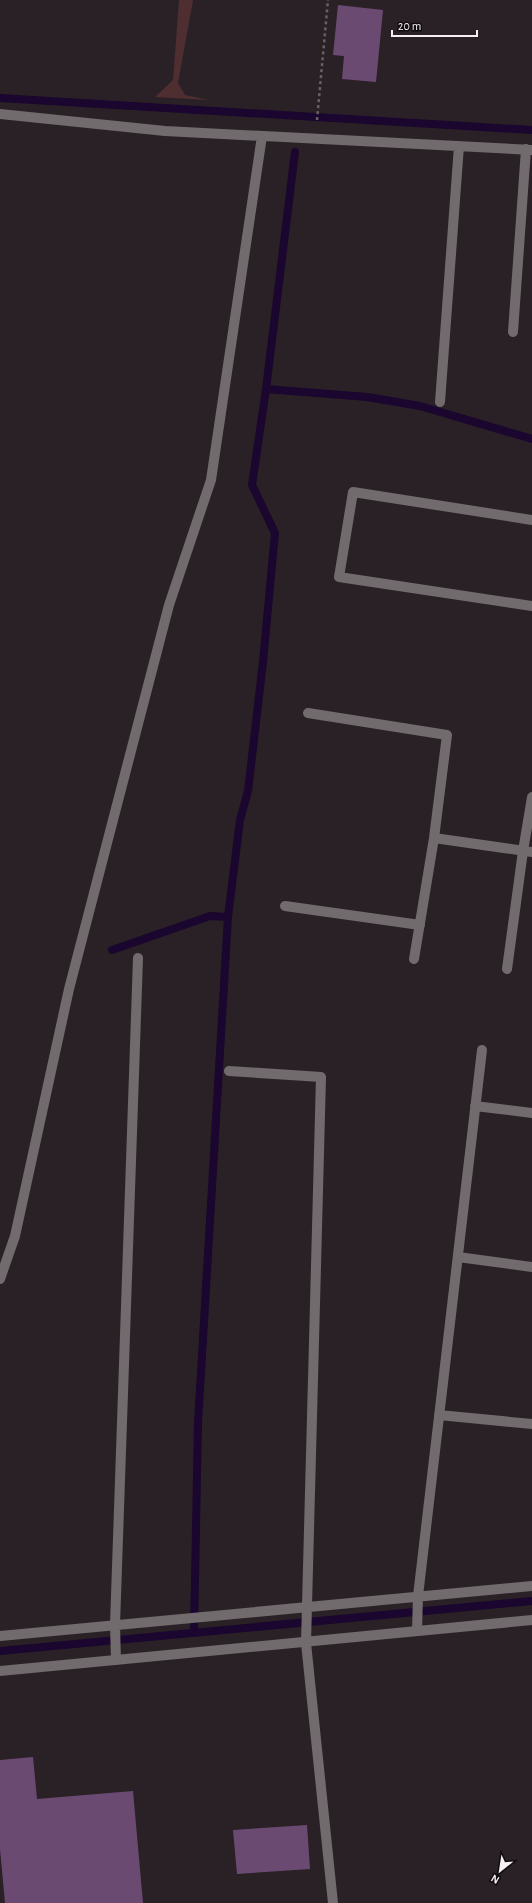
<svg xmlns="http://www.w3.org/2000/svg" width="532" height="1903" viewBox="0 0 532 1903" font-family="'Alegreya Sans',sans-serif">
	<rect width="100%" height="100%" fill="#2a2127"/>
	<path fill="#4e2e31" d="M179,0h14l-15,83 7,12 24,5 -54,-3 18,-17z"/>
	<g fill="none" stroke-linecap="round" stroke-linejoin="round">
		<path stroke="#1a062e" stroke-width="8" d="M0,98l532,32
			M266,389l101,8 53,9 112,33
			M112,950l98,-34 18,1
			M194,1633l4,-210 30,-506 12,-97 8,-29 15,-129 12,-129 -23,-48 14,-96 29,-237
			M0,1651l532,-50"/>
	</g>
	<path fill="#6b4a72" d="M338,5l45,5 -7,72 -34,-3 2,-23 -11,-1z
		M33,1757l4,42 96,-8 10,112h-138l-5,-54v-89z
		M307,1825l3,44 -73,5 -4,-44z"/>
	<g fill="none" stroke-linecap="round" stroke-linejoin="round">
		<path stroke="#696066" stroke-width="2.5" stroke-dasharray="3 3" stroke-linecap="butt" d="M317,120l11,-120"/>
		<path stroke="#716b6d" stroke-width="10" d="M0,114l165,17 367,19
			M513,332l13,-183
			M440,402l19,-256
			M532,520l-179,-28 -14,85 193,29
			M308,713l139,22 -13,103 -20,121
			M434,838l98,14
			M285,906l135,19
			M507,969l16,-118 9,-54
			M229,1071l92,6 -15,566 27,260
			M475,1106l57,7
			M458,1257l74,10
			M0,1279l15,-43 54,-247 100,-384 42,-125 51,-344
			M439,1415l93,9
			M417,1631l1,-35 64,-546
			M0,1636l532,-50
			M116,1660l-1,-35 23,-667
			M0,1671l532,-51"/>
	</g>
	<g transform="translate(500 1871) rotate(210)" stroke="#100c0f" stroke-width="3" paint-order="stroke">
	<path d="M0-3L7 15L0 10L-7 15Z" fill="#f6eff4"/>
	<text y="-6" font-size="11" font-weight="bold" text-anchor="middle" fill="#f6eff4">N</text>
	</g>
	<path d="M392 30v6h85v-6" fill="none" stroke="#f6eff4" stroke-width="2"/>
	<text x="398" y="30" font-size="12" fill="#f6eff4" stroke="#100c0f" stroke-width="3" paint-order="stroke">20 m</text>
</svg>
